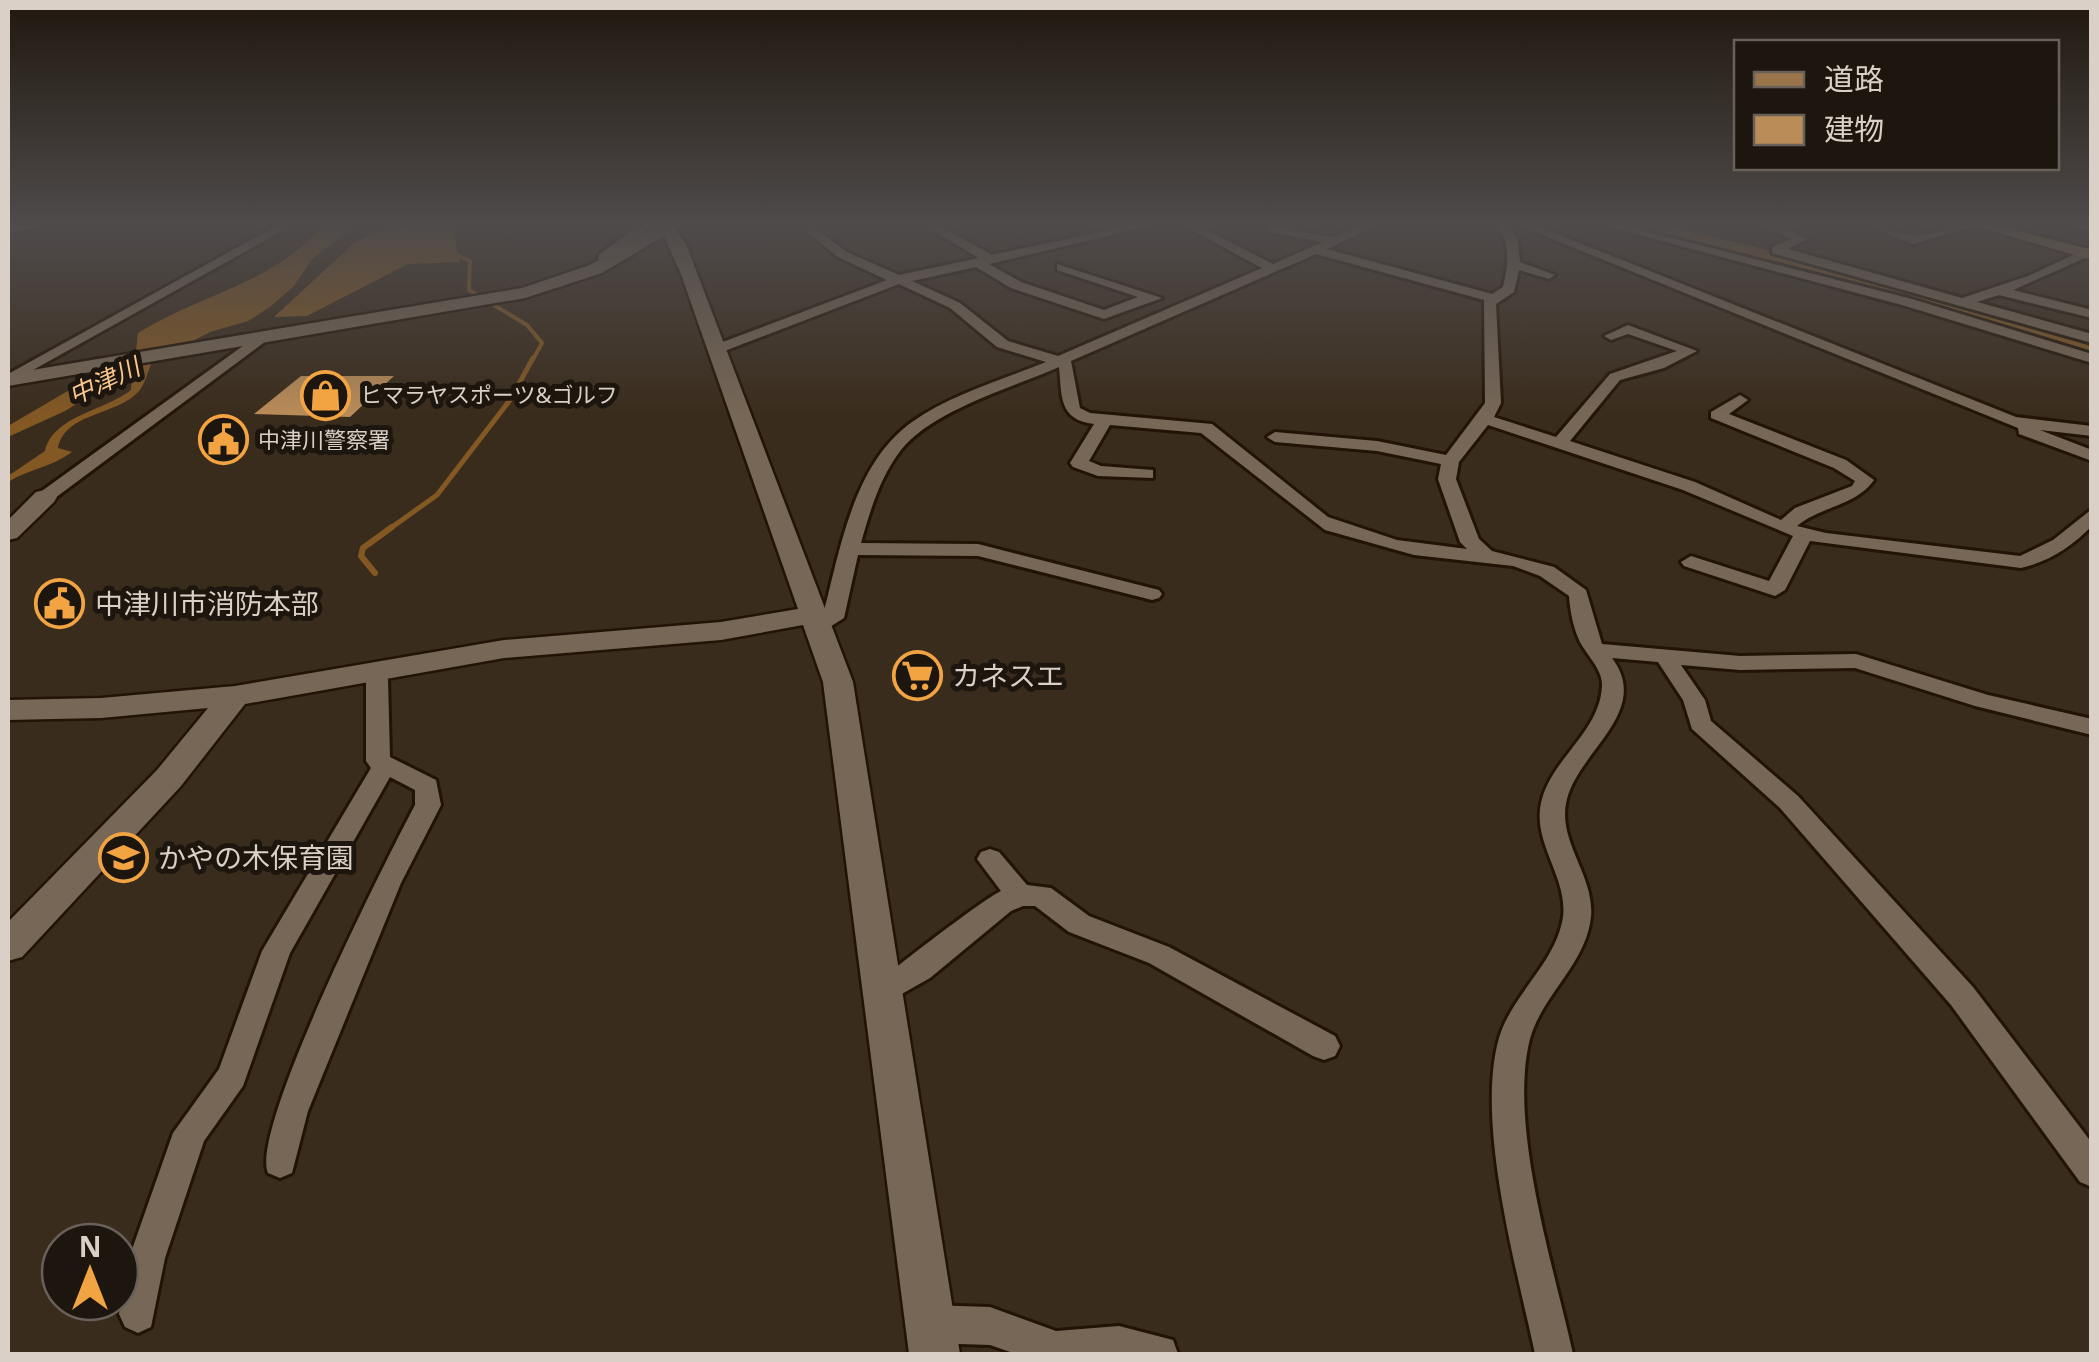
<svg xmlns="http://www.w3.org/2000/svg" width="2099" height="1362" viewBox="0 0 2099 1362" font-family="'Noto Sans','Noto Sans JP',sans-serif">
	<rect width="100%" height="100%" fill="#3a2c1c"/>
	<path fill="#845923" d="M414,226h38l8,36 -52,2 -101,52 -33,1 79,-73 23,-12z"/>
	<path fill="#835823" d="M322,226h32l-42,33 -18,27 -24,21 -22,14 -38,11 -58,30c-4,9 -7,22 -13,29 -22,25 -74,21 -81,57l14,4c-20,15 -43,17 -64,30v-6l37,-25c8,-35 59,-40 86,-61l1,-20 -67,41 -57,26v-11l128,-75 2,-18c62,-39 137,-50 184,-107z"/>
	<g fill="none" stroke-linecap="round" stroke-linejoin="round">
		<path stroke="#835823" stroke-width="4" d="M440,226l7,24 23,11 -1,29 58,35 15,18 -10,18"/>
		<path stroke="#835823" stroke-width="5" d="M388,530l49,-35 73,-95 23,-42"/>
		<path stroke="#835823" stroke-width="6" d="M375,573l-14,-17 2,-8 29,-21"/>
		<path fill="#835823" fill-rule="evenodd" d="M1632,226h35l138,33 287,78v15l-293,-82 -164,-40z"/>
	</g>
	<path fill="#ba8c58" d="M301,376h93l-44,41 -96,-3z"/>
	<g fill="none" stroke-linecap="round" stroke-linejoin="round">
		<defs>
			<path id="street" d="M11,226h34l-37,7v-6z
				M276,226h15l-283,158v-10z
				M637,226h14l-38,31 2,6 -16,-2v-6z
				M808,226h12l-3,4 30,22 52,23 80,-17 -54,-32h15l52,29 135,-29h23l-161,38 32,18 83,28 34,-13 -81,-27v-6l105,34 -58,21 -93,-31 -35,-21 -64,14 48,22 48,38 50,15 204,-88 -78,-42h15l74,38 50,-22 -54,-10v-6l65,11 26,-11h16l-49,23 165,45 11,-7c5,-22 8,-41 -5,-61h12l8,15 2,21 35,13 -6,4 -30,-9 -5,22 -18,12 5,99 -7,14 62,20 54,-63 67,-23 -49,-17 -17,6 -7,-4 24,-11 69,26 -33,17 -44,12 -50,61 125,41 86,38 14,-12 57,-22 3,-5 -21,-13 -123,-50v-6l29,-17 8,5 -19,14 117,46 28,20c-18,26 -53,26 -77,46l29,7 194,23 33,-16 39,-31v17c-21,21 -42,35 -71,42l-211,-27 -25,49 -10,6 -91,-30 -3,-4 10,-6 78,25 24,-45 -110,-46 -195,-65 -29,37 -3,17 23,60 13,12 62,16 32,23 16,54 138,12 116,-2 132,41 104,24v16l-117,-29 -120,-38 -115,2 -59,-5 24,35 6,21 87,75 175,191 119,156v44l-12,-5 -129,-177 -171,-197 -88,-79 -9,-29 -25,-38 -46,-4c40,53 -33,93 -45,141 -11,42 28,76 24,118 -5,47 -49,78 -61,122 -22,86 24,228 43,315h-38c-18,-85 -60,-232 -36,-316 13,-44 57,-75 64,-121 5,-41 -33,-76 -21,-118 11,-41 58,-68 60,-113 1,-17 -16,-31 -23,-46 -6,-14 -9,-29 -10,-44l-29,-20 -27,-10 -99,-11 -89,-25 -124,-97 -91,-8 -21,36 12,5 52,4v8l-55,-2 -25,-9 -3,-4 24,-39c-36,-4 -32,-29 -35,-57 -47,21 -126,43 -158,83 -21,27 -31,61 -40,93l117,1 181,46 3,4 -3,4 -7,2 -174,-44 -120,-1 -14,63 -19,12h-14l-4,-4 16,-11c17,-65 30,-151 89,-193 38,-27 90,-42 134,-60l-49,-15 -47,-39 -51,-24 -177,68h-10v-6l175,-66 -49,-23 -33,-27zM1316,254l168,46 1,103 -39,52 -69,-14 -102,-9 -8,5 8,5 102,9 64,13 -3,15 22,63 7,7 -70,-9 -69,-23 -116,-93 -122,-11 -10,-5 -9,-47z
				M1520,226h17l479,191 76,9v10l-52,-6 52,20v11l-73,-27 -1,-6z
				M1605,226h20l287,73 180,55v9l-190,-58z
				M1763,226h17l27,13 -19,10 174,49 66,-22 64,-30v9l-79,35 79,20v8l-93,-23 -22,7 115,32v9l-320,-90v-6l19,-8z
				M1868,226c17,0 34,11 49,9 20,-1 38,-9 59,-9l-63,18z
				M2072,226h20v6l-18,-4z
				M258,335l12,3 -219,163h-12v-8z
				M377,672l11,7 2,78 46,23 5,25 -40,78 -93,228 -16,62 -12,5 -12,-5c-19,-43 119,-315 147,-368v-15l-25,-13 -100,176 -47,133 -39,55 -39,117 -14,69 -13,6 -13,-6 -6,-13 10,-56 44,-125 46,-64 43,-118 109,-183 -5,-7v-82z
				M990,849l9,3 28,33 24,3 38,28 80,31 166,89 5,10 -5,10 -11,4 -11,-4 -164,-93 -80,-31 -34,-26h-12l-12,5 -81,67 -46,26 -11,-3 -4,-9c5,-10 116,-94 132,-101l-24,-32 4,-7z
				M929,1305l61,2 66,24 63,-5 54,14 5,14h-162l-26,-9 -61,-2 -13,-6 -6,-13 6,-13z"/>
			<path id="secondary" d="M658,226h19l-2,3 11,15 167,438 107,672h-51l-86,-672 -20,-57 -82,15 -217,18 -259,46 -64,82 -159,171 -14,4v-39l149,-152 51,-62 -107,10 -93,2v-20l93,-2 134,-12 269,-46 217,-18 77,-13 -117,-335 -17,-38 -62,37 -77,25 -517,88v-12l514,-86 68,-23z
				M45,490l9,2 3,5 -3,5 -37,36 -9,2v-20l28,-28z"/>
			<path id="primary" d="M1975,226h26l91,24v10z"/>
		</defs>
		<use href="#street" stroke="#211406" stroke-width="6"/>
		<use href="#secondary" stroke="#211406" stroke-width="5"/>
		<use href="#primary" stroke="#211406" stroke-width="5"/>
		<use href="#street" fill="#776756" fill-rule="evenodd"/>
		<use href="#secondary" fill="#776756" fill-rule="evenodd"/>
		<use href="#primary" fill="#9a754b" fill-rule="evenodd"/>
	</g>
	<linearGradient id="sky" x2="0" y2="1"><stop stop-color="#20180f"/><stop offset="0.54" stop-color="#4f4b4b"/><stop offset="1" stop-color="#4f4b4b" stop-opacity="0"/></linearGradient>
	<rect width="2099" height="417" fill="url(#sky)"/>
	<defs>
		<symbol id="shop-ring" viewBox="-11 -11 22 22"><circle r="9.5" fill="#1c160f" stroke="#f3a442" stroke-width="1.5"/><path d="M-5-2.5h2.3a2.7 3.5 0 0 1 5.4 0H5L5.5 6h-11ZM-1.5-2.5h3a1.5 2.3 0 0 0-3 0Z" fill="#f3a442"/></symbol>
		<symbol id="civic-ring" viewBox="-11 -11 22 22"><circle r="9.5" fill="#1c160f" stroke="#f3a442" stroke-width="1.5"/><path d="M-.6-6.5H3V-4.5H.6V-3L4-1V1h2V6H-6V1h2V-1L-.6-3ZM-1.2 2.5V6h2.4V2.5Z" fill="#f3a442"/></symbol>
		<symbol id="supermarket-ring" viewBox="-11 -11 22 22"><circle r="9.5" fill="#1c160f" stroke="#f3a442" stroke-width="1.5"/><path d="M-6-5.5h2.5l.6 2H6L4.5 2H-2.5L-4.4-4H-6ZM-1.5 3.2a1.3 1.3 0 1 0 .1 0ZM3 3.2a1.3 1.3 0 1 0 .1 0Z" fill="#f3a442"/></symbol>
		<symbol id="school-ring" viewBox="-11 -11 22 22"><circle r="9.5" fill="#1c160f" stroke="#f3a442" stroke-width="1.5"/><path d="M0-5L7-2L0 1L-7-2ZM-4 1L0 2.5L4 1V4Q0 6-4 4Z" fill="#f3a442"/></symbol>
	</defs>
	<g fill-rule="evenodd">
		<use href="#shop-ring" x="298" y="368" width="55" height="55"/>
		<use href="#civic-ring" x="196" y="412" width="55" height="55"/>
		<use href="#civic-ring" x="32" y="576" width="55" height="55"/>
		<use href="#supermarket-ring" x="890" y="648" width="55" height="55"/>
		<use href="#school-ring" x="96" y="830" width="55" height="55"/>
	</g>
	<g text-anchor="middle" stroke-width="10" stroke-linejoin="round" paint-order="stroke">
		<g font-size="22" fill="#dad0c7" stroke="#1c160f" text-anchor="start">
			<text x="360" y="403">ヒマラヤスポーツ&amp;ゴルフ</text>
			<text x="258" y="448">中津川警察署</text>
		</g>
		<g font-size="25" font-style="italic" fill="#fac68c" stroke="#1c160f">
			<text transform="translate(104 381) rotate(-25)" y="9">中津川</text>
		</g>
		<g font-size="28" fill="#dad0c7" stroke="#1c160f" text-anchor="start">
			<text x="95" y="614">中津川市消防本部</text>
			<text x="952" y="686">カネスエ</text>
			<text x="158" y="868">かやの木保育園</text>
		</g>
	</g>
	<rect width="2099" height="1362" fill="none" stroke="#dad0c7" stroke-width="20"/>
	<rect x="1734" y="40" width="325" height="130" fill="#1c160f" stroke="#686059" stroke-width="2.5"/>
	<rect x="1754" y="72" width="50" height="15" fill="#9a754b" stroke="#686059" stroke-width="2.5"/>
	<text x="1824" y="90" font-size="30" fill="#dad0c7">道路</text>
	<rect x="1754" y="115" width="50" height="30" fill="#ba8c58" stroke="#686059" stroke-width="2.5"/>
	<text x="1824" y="140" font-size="30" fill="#dad0c7">建物</text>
	<g transform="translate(90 1272)"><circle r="48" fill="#1c160f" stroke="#686059" stroke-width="2.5"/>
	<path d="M0-8L18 38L0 25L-18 38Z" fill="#f3a442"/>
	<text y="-15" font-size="28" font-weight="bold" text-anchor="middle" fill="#dad0c7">N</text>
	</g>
</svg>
